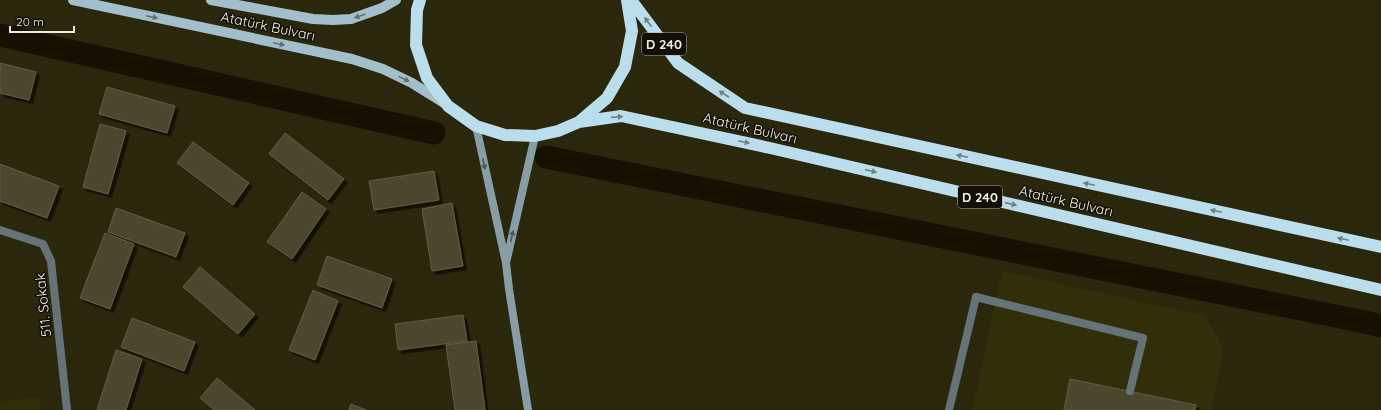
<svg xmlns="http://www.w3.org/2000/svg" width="1381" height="410" viewBox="0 0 1381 410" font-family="Quicksand,sans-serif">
	<defs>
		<filter id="shadow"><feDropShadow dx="3.5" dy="3.5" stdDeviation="0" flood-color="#0009"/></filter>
	</defs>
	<rect width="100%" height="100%" fill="#2b270d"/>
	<path fill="#332e0a" d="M1002,271l203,45 19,33 -13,61h-239z
		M39,398l2,12h-41v-9z"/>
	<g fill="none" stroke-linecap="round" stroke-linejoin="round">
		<path stroke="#151000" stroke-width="23" d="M0,35l434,98
			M546,157l819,165 16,4"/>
	</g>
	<path fill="#4c472d" stroke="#625d42" filter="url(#shadow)" d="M0,63l36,9 -7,28 -29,-7z
		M107,87l68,19 -8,27 -68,-19z
		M100,124l26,7 -18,63 -25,-7z
		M285,133l59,46 -16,21 -59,-46z
		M193,142l56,41 -16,22 -56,-42z
		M0,164l59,22 -12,32 -47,-17z
		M434,171l5,29 -65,10 -5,-29z
		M302,192l24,17 -34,50 -25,-17z
		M452,203l11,63 -31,5 -10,-62z
		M116,208l69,25 -9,24 -68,-25z
		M105,233l29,11 -24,65 -30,-11z
		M327,256l65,23 -10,29 -65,-23z
		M200,267l55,47 -17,20 -55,-47z
		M313,290l25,11 -23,59 -26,-10z
		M463,315l4,26 -69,9 -3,-26z
		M132,318l63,24 -11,29 -63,-24z
		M476,341l9,69h-30l-9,-65z
		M116,350l26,9 -16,51h-29z
		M217,378l38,32h-41l-14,-12z
		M1070,379l126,26 -1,5h-131z
		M351,404l15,6h-17z"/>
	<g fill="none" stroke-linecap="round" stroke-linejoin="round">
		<path stroke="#657378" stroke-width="8" d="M976,297l167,41 -13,53"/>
		<path stroke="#657378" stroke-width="8" d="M0,230l43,14 8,17 16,149
			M949,410l27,-113"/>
		<path stroke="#879ea7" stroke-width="8" d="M476,126l30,137 29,-127
			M506,263l3,26 19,121"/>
		<path stroke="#a2bfcb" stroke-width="10" d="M73,0l279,59 31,10 29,14 32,20
			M211,0l102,19 20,1 18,-1 31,-11 14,-8"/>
		<path stroke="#badeec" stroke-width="12" d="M420,0l-3,10 -1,35 11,33 21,28 28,20 29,9 30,1 23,-5 21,-9 42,-6 149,32 611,142
			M631,0l47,63 67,45 636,139
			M580,121l27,-23 18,-31 7,-36 -5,-31"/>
	</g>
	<defs><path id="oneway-solid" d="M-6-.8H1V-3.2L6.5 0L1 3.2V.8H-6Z"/></defs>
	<g fill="#617072">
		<use href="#oneway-solid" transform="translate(360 16) rotate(160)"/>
		<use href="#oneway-solid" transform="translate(152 17) rotate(12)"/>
		<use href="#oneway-solid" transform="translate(279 44) rotate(12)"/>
		<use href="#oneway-solid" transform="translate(404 79) rotate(26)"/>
	</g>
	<g fill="#6e8184">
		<use href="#oneway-solid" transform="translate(648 22) rotate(-127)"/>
		<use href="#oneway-solid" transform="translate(724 94) rotate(-147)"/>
		<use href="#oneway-solid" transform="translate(617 117) rotate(-4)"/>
		<use href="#oneway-solid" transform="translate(744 142) rotate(12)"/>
		<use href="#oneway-solid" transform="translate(962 156) rotate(-168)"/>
		<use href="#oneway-solid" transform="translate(871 171) rotate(13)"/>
		<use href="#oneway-solid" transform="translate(1089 184) rotate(-168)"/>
		<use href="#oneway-solid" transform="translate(1011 204) rotate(13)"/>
		<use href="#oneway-solid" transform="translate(1216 211) rotate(-168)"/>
		<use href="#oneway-solid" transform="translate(1343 239) rotate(-168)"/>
	</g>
	<g fill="#4c5756">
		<use href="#oneway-solid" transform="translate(484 164) rotate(78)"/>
		<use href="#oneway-solid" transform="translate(512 236) rotate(-77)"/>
	</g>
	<g text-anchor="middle" stroke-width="3" stroke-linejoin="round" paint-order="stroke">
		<g fill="#121006" stroke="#adab9c" stroke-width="1">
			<rect x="642" y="33" width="44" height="22" rx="3"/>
			<rect x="958" y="186" width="44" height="22" rx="3"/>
		</g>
		<g font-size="13" font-weight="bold" fill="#efeddd">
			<text x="664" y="49">D 240</text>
			<text x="980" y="202">D 240</text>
		</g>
		<g font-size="14" fill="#efeddd" stroke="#121006">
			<text transform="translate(268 26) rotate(12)" y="5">Atatürk Bulvarı</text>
			<text transform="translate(750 128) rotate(13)" y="5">Atatürk Bulvarı</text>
			<text transform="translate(1066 201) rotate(13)" y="5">Atatürk Bulvarı</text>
			<text transform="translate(43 305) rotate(-96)" y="5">511. Sokak</text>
		</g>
	</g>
	<path d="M10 26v6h64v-6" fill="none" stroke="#efeddd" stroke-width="2"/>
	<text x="16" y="26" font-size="12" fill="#efeddd" stroke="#121006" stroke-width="3" paint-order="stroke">20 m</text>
</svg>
